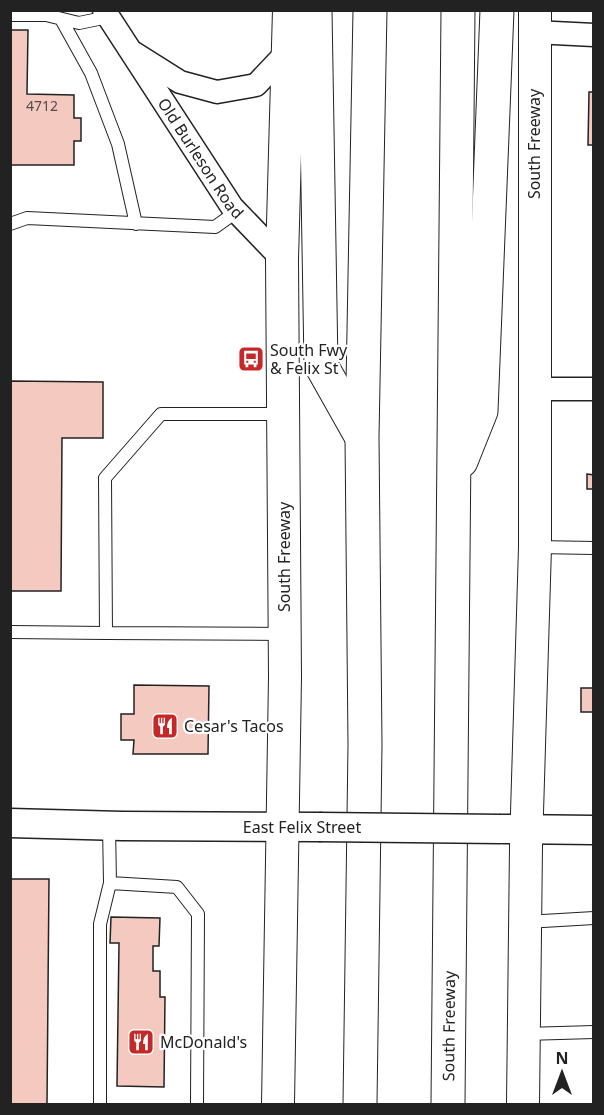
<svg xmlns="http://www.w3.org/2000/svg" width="604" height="1115" viewBox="0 0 604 1115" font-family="'Noto Sans',sans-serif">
	<rect width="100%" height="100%" fill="#fff"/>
	<path fill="#f3c9c0" stroke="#222" stroke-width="1.5" d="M10,30h18l-1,64 47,1v23h7v23h-7v24h-64z
		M589,92h5v53h-6z
		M10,381l93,1v56h-41l-1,153h-51z
		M587,474l7,1v14h-7z
		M134,685l75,1 -1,68h-75l1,-14h-13v-26h13z
		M581,688h13v24h-13z
		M10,879h39l-2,225h-37z
		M111,917l49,1 -1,28h-6v25h7v26h5l-1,90 -47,-1 2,-143h-9z"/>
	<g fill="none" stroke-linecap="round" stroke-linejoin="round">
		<defs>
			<path id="service" d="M10,15h36l33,8 29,-6
				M61,19l30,54 27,71 18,80
				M10,224l17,-6 188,9 21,-15
				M536,547l58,1
				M10,632l96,1 -1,-155 56,-64h122
				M106,633l179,1
				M110,883l67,4 21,27 -1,190
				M526,922l68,-4
				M525,1034l69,-2
				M100,1104v-180l10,-41 -1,-57"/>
			<g id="minor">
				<path id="s1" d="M104,10l128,197 50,52"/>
				<path d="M534,32l60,3"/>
				<path d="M134,53l46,29 37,10 39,-7 33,-35"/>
				<path d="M534,389h60"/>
			</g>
			<path id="tertiary" d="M10,823l112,3 197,1
				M503,829l91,1"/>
			<path id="secondary" d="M278,1104l7,-427 -3,-418 7,-249
				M523,1104l3,-258 9,-299v-537"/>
			<g id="motorway">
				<path d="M315,10l6,355 40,71"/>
				<path d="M461,461l20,-50 16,-401"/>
				<path d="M360,1104l5,-359 -3,-308 8,-427"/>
				<path id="s2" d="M448,1104l10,-1094"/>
			</g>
		</defs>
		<use href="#service" stroke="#222" stroke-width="14"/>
		<use href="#minor" stroke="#222" stroke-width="25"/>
		<use href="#tertiary" stroke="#222" stroke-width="31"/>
		<use href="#secondary" stroke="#222" stroke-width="34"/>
		<use href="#motorway" stroke="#222" stroke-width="35"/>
		<use href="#service" stroke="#fff" stroke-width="12"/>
		<use href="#minor" stroke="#fff" stroke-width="22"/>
		<use href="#tertiary" stroke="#fff" stroke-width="28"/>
		<use href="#secondary" stroke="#fff" stroke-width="32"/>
		<use href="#motorway" stroke="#fff" stroke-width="33"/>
		<defs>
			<path id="tertiary-bridge" d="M319,827l182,2"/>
		</defs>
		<use href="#tertiary-bridge" stroke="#222" stroke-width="31" stroke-linecap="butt"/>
		<use href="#tertiary-bridge" stroke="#fff" stroke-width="28"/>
	</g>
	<defs>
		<symbol id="bus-square" viewBox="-11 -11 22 22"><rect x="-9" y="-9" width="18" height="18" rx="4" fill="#c62828" stroke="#fff"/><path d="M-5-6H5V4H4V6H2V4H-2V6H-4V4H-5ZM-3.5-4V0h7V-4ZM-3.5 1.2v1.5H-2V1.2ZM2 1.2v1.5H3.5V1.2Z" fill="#fff"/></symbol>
		<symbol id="restaurant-square" viewBox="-11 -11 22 22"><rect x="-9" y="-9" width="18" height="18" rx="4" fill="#c62828" stroke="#fff"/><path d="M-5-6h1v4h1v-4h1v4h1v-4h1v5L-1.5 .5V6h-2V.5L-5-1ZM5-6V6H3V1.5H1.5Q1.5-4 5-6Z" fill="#fff"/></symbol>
	</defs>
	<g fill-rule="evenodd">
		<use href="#bus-square" x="236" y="344" width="30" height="30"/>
		<use href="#restaurant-square" x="150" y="711" width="30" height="30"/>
		<use href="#restaurant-square" x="126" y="1027" width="30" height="30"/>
	</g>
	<g text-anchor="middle" stroke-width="4.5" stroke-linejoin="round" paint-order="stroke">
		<g font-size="14" fill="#564c4a">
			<text x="42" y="111">4712</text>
		</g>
		<g font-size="16" fill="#222" stroke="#fff">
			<text transform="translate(534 144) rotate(-90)" y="6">South Freeway</text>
			<text dy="6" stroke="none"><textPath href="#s1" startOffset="177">Old Burleson Road</textPath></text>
			<text transform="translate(284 557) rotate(-90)" y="6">South Freeway</text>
			<text x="302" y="833">East Felix Street</text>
			<text dy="6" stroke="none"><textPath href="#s2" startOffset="78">South Freeway</textPath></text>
		</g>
		<g font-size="16" fill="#222" stroke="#fff" text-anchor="start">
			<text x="270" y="356">South Fwy<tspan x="270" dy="18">&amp; Felix St</tspan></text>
			<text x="184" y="732">Cesar's Tacos</text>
			<text x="160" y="1048">McDonald's</text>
		</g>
	</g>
	<rect width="604" height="1115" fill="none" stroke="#222222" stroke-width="24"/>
	<g transform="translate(562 1073)" stroke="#ffffff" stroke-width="4.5" paint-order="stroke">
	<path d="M0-4.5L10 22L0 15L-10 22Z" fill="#222222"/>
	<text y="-9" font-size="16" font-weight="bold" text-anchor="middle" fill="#222222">N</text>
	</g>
</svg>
